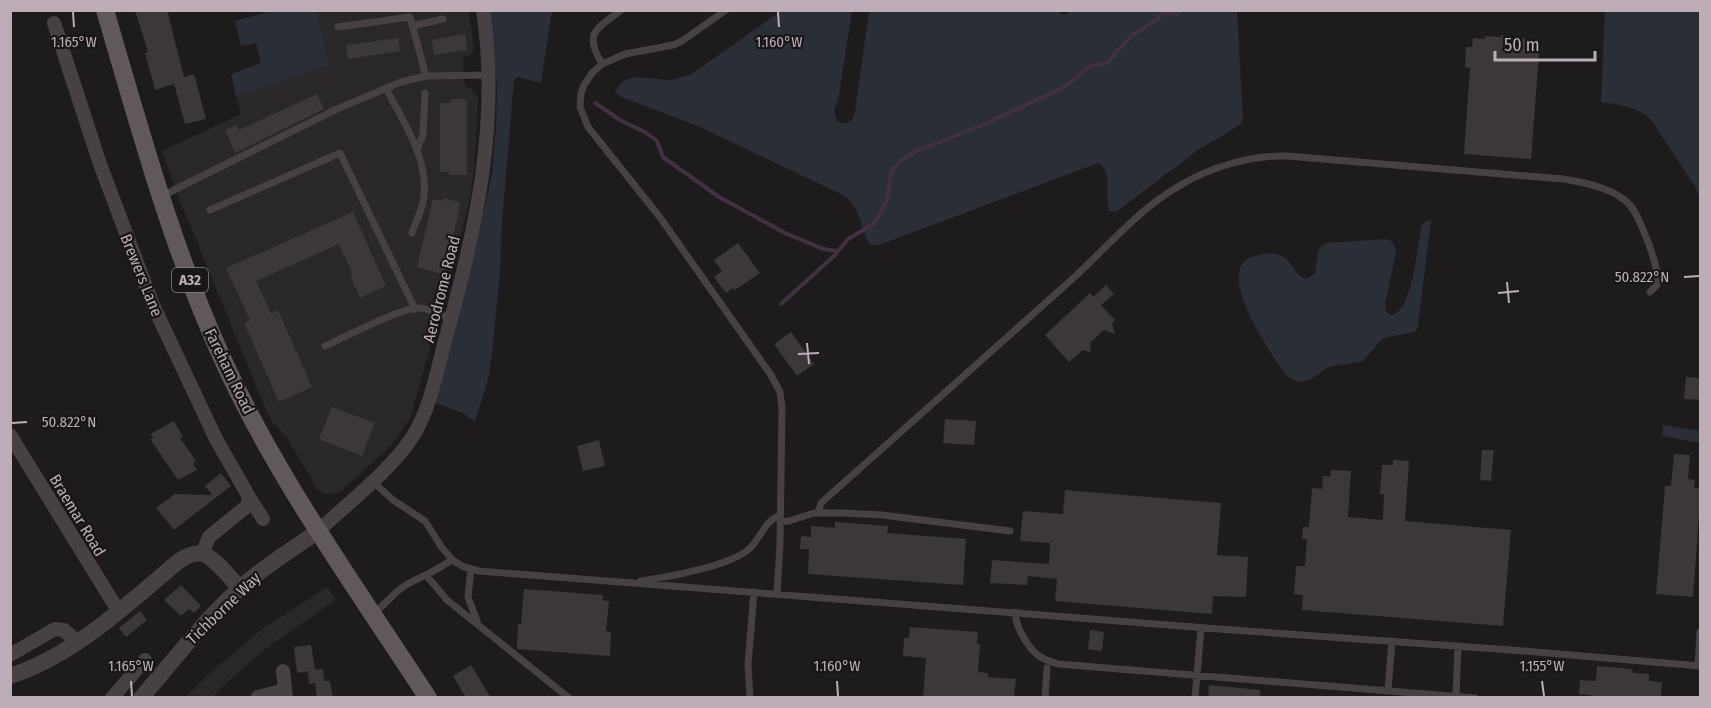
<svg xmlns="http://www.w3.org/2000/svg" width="1711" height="708" viewBox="0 0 1711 708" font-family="'Fira Sans Condensed',sans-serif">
	<rect width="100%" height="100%" fill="#1d1b1c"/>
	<path fill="#2a2728" d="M311,11h158l5,38 -2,4 -9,5 1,26 11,8 3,6 -4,73 -6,36 -21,82 -37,129 -14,21 -12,13 -44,40 -8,2h-7l-7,-4 -32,-54 -13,-13 -5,-8 -89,-217 -17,-47 79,-37 -5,-18 88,-29z
		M327,587l9,13 -68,47 -43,37 -12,13h-27l24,-24 52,-44z"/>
	<path fill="#2a2e36" d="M1059,10l2,4 5,1 4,-5 109,1 -1,2 4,-3 55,1 6,109 -3,5 -42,25 -82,62 -7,-1c-5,-15 5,-39 -11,-48l-219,82h-9c-10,-18 -7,-30 -23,-48l-147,-70 -81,-31 -4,-5 8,-10 11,-4 37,3 19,-5 91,-64h71l-13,84 -5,17 3,9c10,5 16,1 18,-10l14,-100z
		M272,11h45l12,55 -93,30 -5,-22 30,-11 -5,-20 -15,3 -6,-25z
		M490,11h62l-11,72 -24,-6 -3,3 -12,141 -2,51 -7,71 -4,33 -14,46 -12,-9 -27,-10 43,-169 13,-61 4,-47 1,-38z
		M1605,11h95v189l-4,-12 -45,-68c-14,-14 -31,-15 -50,-18z
		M1431,220l-13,106 -3,6 -32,6 -20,23 -34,6 -18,12 -10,3 -8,-2 -7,-5c-13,-17 -74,-106 -34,-118 8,-3 20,-5 28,-2 12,3 13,21 27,24l8,-6 3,-22 3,-5 6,-3 59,-4c8,2 9,6 10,14l-11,51 1,7 4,4c23,-1 27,-71 32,-90l4,-4z
		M1663,425l37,6v12l-38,-7z"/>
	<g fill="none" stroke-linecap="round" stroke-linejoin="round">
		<path stroke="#423042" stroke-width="4" d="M595,103l25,17 25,12 12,9 6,16 56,40 66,36 38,16 14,2
			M781,304l54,-49 13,-16 24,-14 5,-6 10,-19 4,-28 13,-14 13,-7 70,-28 77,-36 27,-21 16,-3 25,-28 24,-15 8,-8 13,2 3,-4"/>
	</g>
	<path fill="#3c383a" d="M135,10h32l17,67 10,-3 12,45 -21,5 -11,-40 -19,6 -10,-37 3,-1z
		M465,34l2,16 -33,5 -2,-15z
		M1501,35l39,6 -9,118 -67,-5 6,-86 -5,-1 1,-20h6l1,-9 12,1v-3l16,1z
		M398,38l2,13 -52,8 -2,-14z
		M317,94l7,15 -89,44 -10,-23 11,-5 3,5z
		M450,99h16l1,4v72h-18v-3h-9v-69h11z
		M443,198l16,4 1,3 -14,66 -3,-1 -1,4 -25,-7 16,-68 10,2z
		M353,212l33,74 -26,12 -10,-22 3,-1 -14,-31 -83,37 15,32 7,-3 34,77 -33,15 -35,-79 6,-3 -24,-52z
		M738,243l22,30 -25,17 -2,-2 -7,5 -12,-16 8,-6 -8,-11z
		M1106,285l8,9 -13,11 14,15 -3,4 3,10 -11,-4 -14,13 1,9 -8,-2 -14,12 -24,-27 45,-42 3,4z
		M791,332l23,32 -17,12 -23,-32z
		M1686,377l15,1v22l-17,-1z
		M332,407l43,16 -13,33 -43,-17z
		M945,419l31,2 -2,24 -31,-2z
		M174,421l9,16 -3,1 16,23 -3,3 4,6 -19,10 -28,-41 3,-1 -2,-4z
		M599,440l6,26 -22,5 -6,-25z
		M1482,450h12l-3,31 -11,-1z
		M1674,454l16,1 -2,24 7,1 -1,8h7l-8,109 -37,-3 9,-108h6z
		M1393,460l16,1 -4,60 106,9 -8,96 -201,-16 1,-15 -9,-1 2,-28h9l2,-27h-5l1,-12h6l3,-39 10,1 1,-13 7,1 1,-7 20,1 -3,46 35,3 1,-26h-4l2,-29h11z
		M221,473l10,13 -57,44 -18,-22 19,-14 37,1 -7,-9z
		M1065,490l156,13 -4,52 31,2 -2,40 -33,-1 -1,18 -157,-13 2,-22 -29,-3 -1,9 -37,-2 2,-23 57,4 1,-21 -30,-2 3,-30 40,3z
		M835,522l53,4 -1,7 79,6 -3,46 -155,-11 1,-25h-9l1,-13 10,1v-11l24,2z
		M181,585l20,21 -7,7 -5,-4 -8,7 -17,-16z
		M524,589l79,6 -1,5 7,1 -3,30 5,1 -1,24 -93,-7 1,-25h3z
		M140,611l7,9 -21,17 -7,-9z
		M910,627l68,5 -1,12h3l-2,28 10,1v4l28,2 -2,19h-91l3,-40 -23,-2 1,-18h5z
		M1090,630l14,2 -2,19 -14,-2z
		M311,645l4,25 -18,3 -3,-26z
		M471,665l8,13 12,20h-25l-13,-22z
		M1597,666l34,3 2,4 16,1v7l13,1 -1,14 -66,2v-2l-16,-2 1,-14 16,1z
		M323,669l1,12h6l3,17h-16l-2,-15 -6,1 -1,-13z
		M1209,685l51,5v8h-52z"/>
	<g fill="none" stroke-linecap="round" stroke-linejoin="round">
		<path stroke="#474145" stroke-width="7" d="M726,10l-44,31 -9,4 -48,9 -23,10 -10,9 -8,12 -3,8 -1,14 8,20 71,89 112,159 9,17 2,16 -2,137 -3,48
			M412,26l31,-7
			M338,27l72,-10 16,59
			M602,64c-19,-32 -6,-34 19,-54
			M386,88c18,36 45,73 37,114 -2,11 -8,21 -11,31
			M417,149l6,-14 2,-42
			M162,196l175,-87 64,-27 25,-6 62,-1
			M210,210l130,-57 75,156
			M325,346c19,-8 78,-40 95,-38 11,1 22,7 31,11
			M372,481l21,19 32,21 17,27 12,13 10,6 15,4 740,58 292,21 189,16
			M818,513l3,-10c83,-74 166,-148 248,-221 36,-32 68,-72 110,-96 31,-19 72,-31 108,-30l276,23c20,3 50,9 65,24 10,10 15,28 21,41 4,13 10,27 8,41l-7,7
			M780,522l9,-1 25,-8h29l39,2 128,16
			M471,569l-3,28 9,24
			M426,575l21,25 122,98
			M641,581c26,-4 89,-15 108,-32 11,-9 17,-31 31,-33
			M1015,612c0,14 13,36 24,44 6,4 12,6 19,8l417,34
			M373,614c12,-9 20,-21 33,-29 15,-9 32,-14 46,-26
			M1698,666l2,-34
			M1388,690l4,-49
			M1456,695l2,-49
			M750,698l-2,-34 6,-72
			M1045,698l2,-30
			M1195,698l6,-70"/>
		<path stroke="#474145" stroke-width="14" d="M54,23l46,141 53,141 63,134 33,58 -2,9 -38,31 -7,17
			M10,435l109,177
			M249,497l14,22
			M317,532c29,-27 76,-64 96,-96 18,-29 24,-66 33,-99 30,-107 54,-215 37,-327
			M10,655l45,-26 9,1 13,12
			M283,671l3,27
			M258,697l27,-7
			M112,698l33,-38"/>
		<path stroke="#474145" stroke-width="16" d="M10,676c57,-18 105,-61 150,-99 11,-9 27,-27 43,-23 11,3 29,26 37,34
			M141,698c32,-37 62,-76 98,-109 24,-22 52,-39 78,-57"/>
		<path stroke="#61585e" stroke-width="18" d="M105,10c34,116 65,231 114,341 55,124 135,233 209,347"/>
	</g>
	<path fill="none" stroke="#bdadb9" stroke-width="2" d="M73,12l1,15M778,12l1,15M1684,277l15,-1M1507,282l2,21M1498,293l21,-2M807,343l2,21M798,354l21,-1M12,423l15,-1M131,681l1,15M837,681l1,15M1542,681l2,15"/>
	<g text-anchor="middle" stroke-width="4.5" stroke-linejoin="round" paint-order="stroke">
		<rect fill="#181617" stroke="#8c8088" stroke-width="1.5" x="172" y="268" width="36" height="24" rx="4.5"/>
		<g font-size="15" font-weight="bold" fill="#bdadb9">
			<text x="190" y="285">A32</text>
		</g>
		<g font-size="16" fill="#bdadb9" stroke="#181617">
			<text transform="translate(142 275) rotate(68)" y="6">Brewers Lane</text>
			<text transform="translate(441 289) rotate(-76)" y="6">Aerodrome Road</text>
			<text transform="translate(230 371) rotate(64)" y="6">Fareham Road</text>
			<text transform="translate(78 515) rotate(59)" y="6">Braemar Road</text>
			<text transform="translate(223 608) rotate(-44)" y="6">Tichborne Way</text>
		</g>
	</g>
	<g font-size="15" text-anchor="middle" fill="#bdadb9" stroke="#181617" stroke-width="4.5" stroke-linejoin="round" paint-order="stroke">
		<text x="74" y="47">1.165°W</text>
		<text x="779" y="47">1.160°W</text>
		<text x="1642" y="282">50.822°N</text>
		<text x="69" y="427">50.822°N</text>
		<text x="131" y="671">1.165°W</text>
		<text x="837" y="671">1.160°W</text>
		<text x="1542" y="671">1.155°W</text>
	</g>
	<rect width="1711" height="708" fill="none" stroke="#bdadb9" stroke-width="24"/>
	<path d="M1495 51v9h100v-9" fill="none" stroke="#bdadb9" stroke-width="3"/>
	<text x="1504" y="51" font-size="18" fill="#bdadb9" stroke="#181617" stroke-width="4.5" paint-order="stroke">50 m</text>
</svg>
